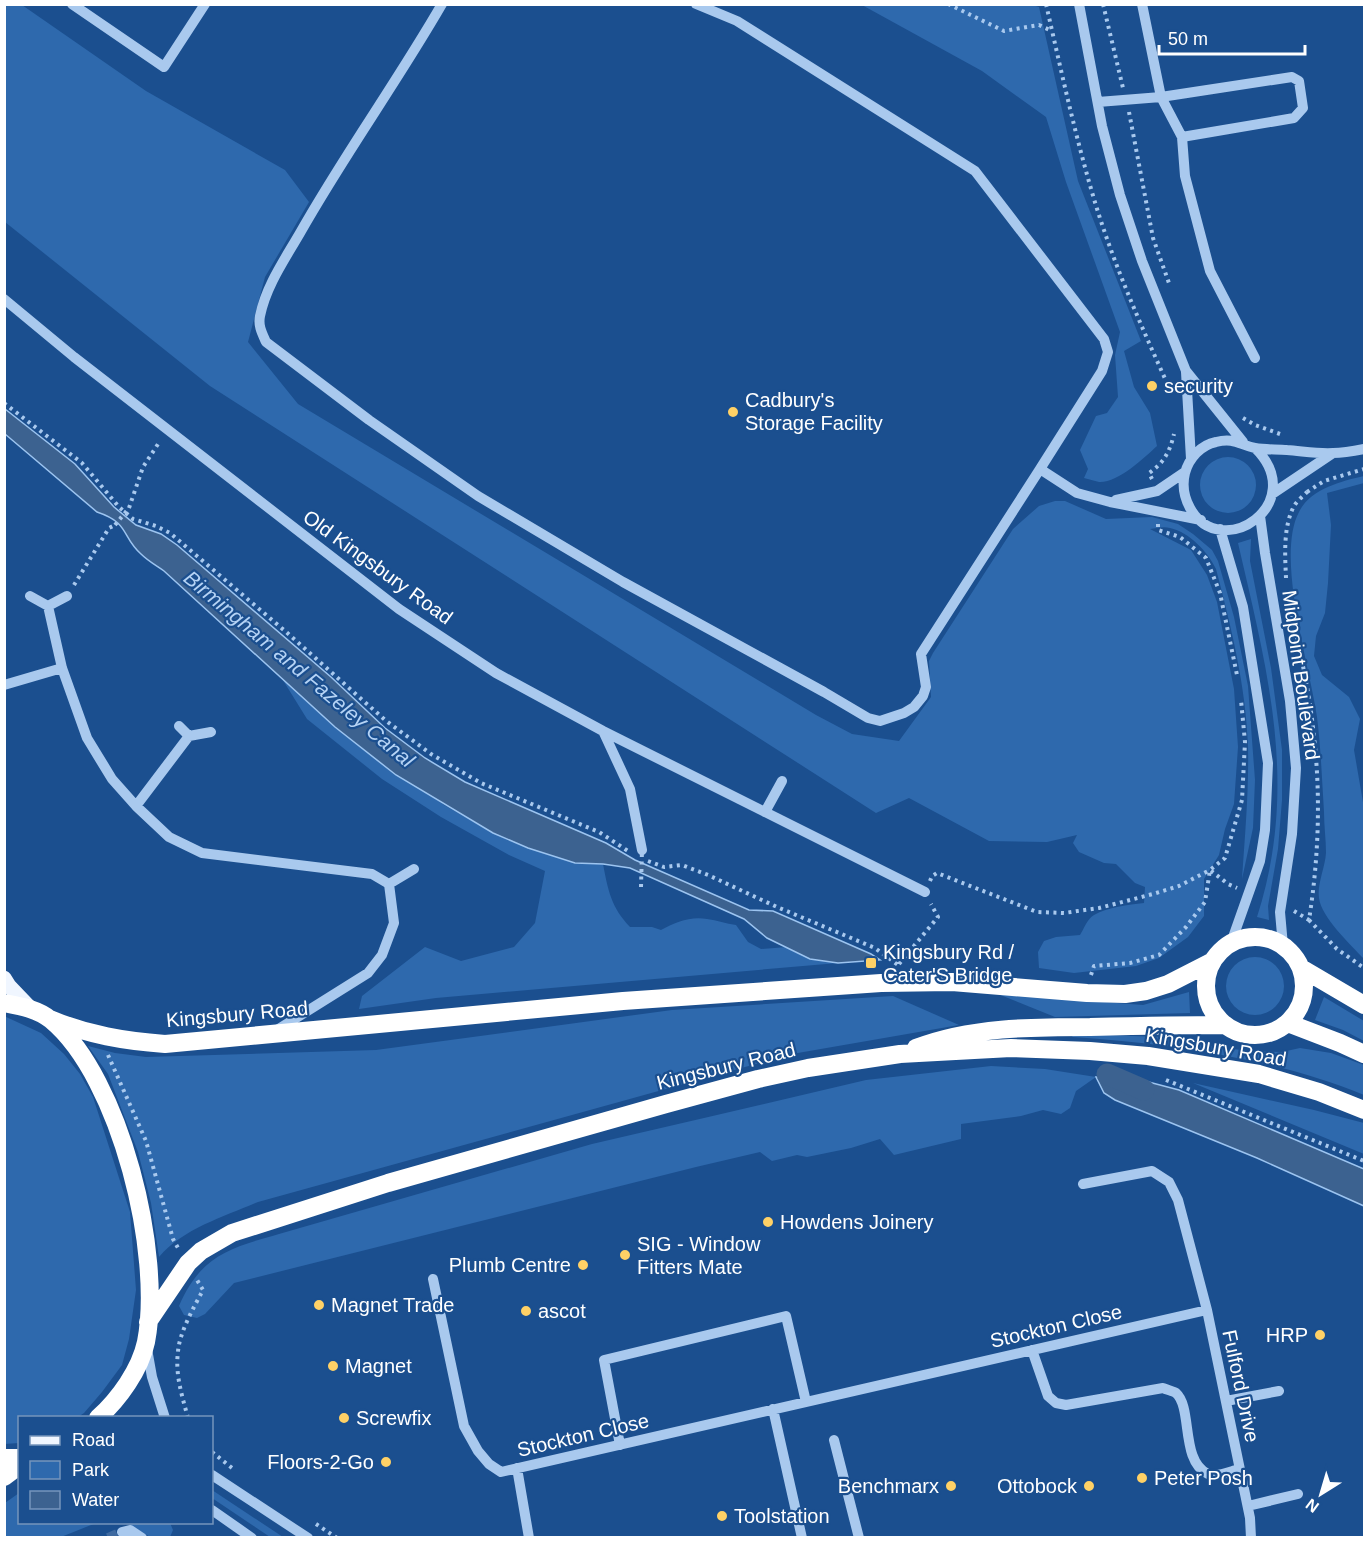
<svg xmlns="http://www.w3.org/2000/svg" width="1369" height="1542" viewBox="0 0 1369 1542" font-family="Arial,sans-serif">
	<rect width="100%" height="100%" fill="#1b4f8f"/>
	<path fill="#2e69ad" d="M1029,4l10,3 39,174 63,160 -17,10 10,36 16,26 7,33c-13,12 -39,37 -58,36 -5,-1 -10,-3 -15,-4l4,-9 -8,-19 16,-34 11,-3 11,-16 -3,-42 5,-23 -54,-150 -20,-65 -64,-46 -120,-66z
		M4,5h18l124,86 139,79 24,32 -44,75 -17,65 50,62 518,311 36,19 47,7 32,-44 -2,-36 4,-8 80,-124 26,-23 16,-5h10l41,18 46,-2 26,7 15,10 19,16 6,11 16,56 14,69 7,94 -2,48 -11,51c3,-44 7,-89 6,-133 -2,-59 -17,-120 -32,-177 -8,-17 -27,-37 -46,-41 -6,-2 -14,0 -20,1l41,21 16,25 10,27 17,87 4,58 -4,57 -9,25 -6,26 -15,24v37l-16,21 -29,21 -23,8 -62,7 -35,-5 -1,-16 6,-11 12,-4 24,-2c4,-6 7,-16 14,-20 14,-8 34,-10 50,-12l1,-16 -10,-4 -19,-19 -12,-1 -25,-11 -6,-9 4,-8 -30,7 -58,-1 -80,-43 -33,15 -666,-427 -205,-164z
		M1200 485a28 28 0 1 1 56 0a28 28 0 1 1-56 0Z
		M1364,476v7l-37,10 4,32 -3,58 -3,30 -9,23 -2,20 8,19 27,22 11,22 -6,31 10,58v151c-13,-14 -43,-42 -45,-61 -2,-14 6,-30 7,-45 0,-13 -2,-27 -2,-41 -2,-31 -3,-63 -7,-95 -7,-51 -42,-160 -18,-205 11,-23 43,-31 65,-36z
		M1251,539l-1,22 21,107 11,82v50l-4,49 -10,57 1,14 -12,-3c42,-131 11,-244 -19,-374z
		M281,677l54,50 109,78 49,28 35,15 47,15 28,1c5,26 8,43 27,63h22l9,3c14,-8 30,-14 46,-11 10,1 19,5 29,6l12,17 13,7 26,-2 23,12 28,4 -402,35 -77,11 3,-13 63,-49 36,14 53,-14 21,-24 10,-52 -36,-16 -68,-38 -59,-38 -75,-60z
		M1226 986a29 29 0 1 1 58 0a29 29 0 1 1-58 0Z
		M1189,992l1,21 -135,4 -57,-23 145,11z
		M893,996l66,29 -167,29 -534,148c-34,15 -74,26 -99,55l-8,-54 -13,-51 -30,-78 -20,-28 27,7 31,4 230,-7 296,-40z
		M1324,997l40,24v20l-21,-11 -28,-10z
		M4,1016l37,17 23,21 16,20 13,23 37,115 6,78 -7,49 -7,26 -20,27 -18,21 -6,4 -58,1 -1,25 -15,1z
		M1069,1034l96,3 5,3 78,11 34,1 18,-4 31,5 33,12v30c-87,-36 -197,-52 -291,-58z
		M991,1066l54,3 51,8 -20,14 -6,17 -9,6 -18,-4 -22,6 -60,8v15l-67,16 -14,-16 -29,9 -44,9 -10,-2 -25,6 -12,-9 -64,15 -462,116 -29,31 -8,4 -13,-3 -5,-9c22,-51 51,-58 100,-72l313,-90 112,-26 162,-38z
		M1193,1083l121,27 50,13v31z
		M212,1490l71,47h-13l-58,-39z
		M19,1493l1,29 76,1 -35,14h-56v-34z
		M127,1523h43l3,7 -3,7h-20z"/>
	<path fill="#3c6290" stroke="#9cc4f0" stroke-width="1.5" d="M5,409l70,55 39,43 22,18 25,9 16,11 154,132 54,51 40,30 40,24 141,61 29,17 114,50 24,1 98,43 9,6 -42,3 -28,-4 -43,-21 -23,-19 -114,-51 -27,-4 -28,-1 -47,-15 -35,-15 -97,-58 -61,-48 -171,-156c-7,-5 -16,-10 -23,-17 -20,-18 -11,-31 -44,-42l-92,-78z
		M1096,1077l45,3 38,10 185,79v37l-107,-48 -142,-58 -11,-7z"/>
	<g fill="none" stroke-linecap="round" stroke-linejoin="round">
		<path stroke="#3c6290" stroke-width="21" d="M1107,1074l37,16"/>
		<path stroke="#3d69a0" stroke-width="10" stroke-dasharray="10 5" stroke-linecap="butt" d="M108,1538l14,-6"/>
		<path stroke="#a9c9ee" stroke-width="4" stroke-dasharray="3 4.5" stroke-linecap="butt" d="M948,4l56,27 35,-6 13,6
			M1046,4c15,66 29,131 48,195 20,67 49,131 78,195
			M1103,4l20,84
			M1129,112l24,126 17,48
			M4,403l78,60 37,44 14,12 23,7 14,7 115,98 100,89 46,34 50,29 118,49 29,19
			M1243,418l12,7 25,9
			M1152,479l-3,-6c15,-10 21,-22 25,-39
			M1307,492l17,-11 40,-12
			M129,508l14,-41 17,-26
			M1158,524v6l22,7 26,21 14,35 17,82
			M1286,578c-1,-23 -3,-51 8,-72 3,-5 9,-10 13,-14l-2,-4
			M74,585l35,-57 6,-3
			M1292,615c8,37 17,75 21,113 8,64 6,128 -4,192l28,29 27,19
			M648,861l16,6 18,-2 26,10 69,32 98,41 23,17
			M930,881l2,-5 5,-3 100,39 27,1 35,-5 54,-14 26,-8 31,-16 18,14 9,4
			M1294,911l15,9
			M899,964l39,-47 -7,-13
			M1091,975l3,-9 36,-3 29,-8 27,-28 19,-25 5,-32 15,-12 17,-58 3,-58 -4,-42
			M108,1055l38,86 27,98 5,9
			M1166,1080l198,81
			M188,1418c-6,-22 -13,-44 -10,-66 1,-19 16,-45 25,-62l-6,-10
			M212,1452l20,16
			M316,1524l21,14"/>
		<path stroke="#a9c9ee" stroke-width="10" d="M72,4l92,63 41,-63
			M442,4c-45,78 -98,151 -142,229 -15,26 -34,53 -40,83 -2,10 2,17 6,26l103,78 109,76 145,86 201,110 44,26 12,3 24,-8 10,-6 9,-11 3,-9 -5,-33 119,-185
			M696,4l41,17 238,150 129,168 4,13 -6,19 -62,98 37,24 33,9 91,18
			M1079,4l23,122 18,69 22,66 44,110 57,71
			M1142,4l19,93 21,40 3,39 25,95 45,87
			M1098,102l63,-5 131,-20 7,4 4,27 -9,10 -112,19
			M4,299l70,58 325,252 97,64 107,58 322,161
			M1186,372l5,87
			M1255,448c56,55 -34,116 -65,60 -6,-11 -8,-23 -5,-35 4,-15 16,-28 31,-31 18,-5 24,3 39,6 10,2 22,1 32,2 15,1 31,4 46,3 10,0 21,-2 31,-4
			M1272,494l61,-41
			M1116,500l41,-9 28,-19
			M1260,516l5,37 25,148 6,67 -4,66 -12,78 3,34
			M1220,529l23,78 25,156 -3,67 -5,31 -29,82
			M30,596l18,10 19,-10
			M48,606l14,62 25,70 25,41 24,27 33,31 33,16 170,21 17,10 5,39 -12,32 -14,18 -91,57
			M4,685l58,-17
			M179,726l10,10 22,-4
			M603,731l27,58 12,61
			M136,806l53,-70
			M765,812l17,-31
			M389,884l25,-15
			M1083,1184l69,-13 17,11 9,18 29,110 43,208 1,20
			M433,1279l31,147 14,25 11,13 12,8 706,-162
			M147,1349l5,28 13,41
			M1032,1350l16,46 8,7 10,2 97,-17c4,2 10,3 13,5 17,15 4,68 32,81 9,4 23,-3 32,-5
			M1226,1401l53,-10
			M773,1409l29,129
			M834,1440l25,98
			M620,1445l-16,-85 182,-44 20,86
			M517,1468l12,70
			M212,1475l96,63
			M1248,1506l50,-12
			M212,1510l40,28
			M122,1532l8,-2 12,8"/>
		<path stroke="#f0f6ff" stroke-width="15" d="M4,978l5,8 22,23"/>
		<path stroke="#fff" stroke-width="18" d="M1206 986a49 49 0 1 1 98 0a49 49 0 1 1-98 0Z
			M1301,968l63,37
			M4,1003c16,3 34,6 47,17 70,58 112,235 95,322 -6,28 -27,57 -48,76
			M50,1019c38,16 75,22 115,25l458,-43 258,-18 71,-1 135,11 38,1 21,-3 22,-7 45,-23
			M1288,1023l52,20 24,11
			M916,1048c54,-21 116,-21 174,-21 44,-1 89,-2 134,-2
			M148,1322l40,-59 13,-12 31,-18 156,-50 278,-79 92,-25 50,-11 92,-14 111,-6 79,3 58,5 111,18 60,18 45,18
			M4,1458h16
			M4,1477l16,-12"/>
		<path stroke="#a9c9ee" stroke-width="4" stroke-dasharray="3 4.5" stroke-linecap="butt" d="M115,525l14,-17
			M641,887l1,-37"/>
	</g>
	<g fill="#ffd166" stroke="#1b4f8f" stroke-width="2">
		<circle cx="1152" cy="386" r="6"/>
		<circle cx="733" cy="412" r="6"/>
		<rect x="865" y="957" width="12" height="12" rx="3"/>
		<circle cx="768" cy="1222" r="6"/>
		<circle cx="625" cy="1255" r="6"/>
		<circle cx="583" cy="1265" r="6"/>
		<circle cx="319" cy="1305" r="6"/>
		<circle cx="526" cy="1311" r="6"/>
		<circle cx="1320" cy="1335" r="6"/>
		<circle cx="333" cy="1366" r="6"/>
		<circle cx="344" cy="1418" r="6"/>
		<circle cx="386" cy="1462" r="6"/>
		<circle cx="1142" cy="1478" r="6"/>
		<circle cx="951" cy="1486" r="6"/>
		<circle cx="1089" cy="1486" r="6"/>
		<circle cx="722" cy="1516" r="6"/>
	</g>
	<g text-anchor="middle" stroke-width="4.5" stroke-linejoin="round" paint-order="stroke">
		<g font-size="20" fill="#fff" stroke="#1b4f8f" text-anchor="start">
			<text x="1164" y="393">security</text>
			<text x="745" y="407">Cadbury's<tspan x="745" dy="23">Storage Facility</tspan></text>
			<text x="883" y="959">Kingsbury Rd /<tspan x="883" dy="23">Cater'S Bridge</tspan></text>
			<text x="780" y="1229">Howdens Joinery</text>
			<text x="637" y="1251">SIG - Window<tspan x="637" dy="23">Fitters Mate</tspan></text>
			<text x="571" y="1272" text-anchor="end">Plumb Centre</text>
			<text x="331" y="1312">Magnet Trade</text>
			<text x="538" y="1318">ascot</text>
			<text x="1308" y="1342" text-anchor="end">HRP</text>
			<text x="345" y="1373">Magnet</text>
			<text x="356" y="1425">Screwfix</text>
			<text x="374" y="1469" text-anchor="end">Floors-2-Go</text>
			<text x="1154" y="1485">Peter Posh</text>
			<text x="939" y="1493" text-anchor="end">Benchmarx</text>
			<text x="1077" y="1493" text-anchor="end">Ottobock</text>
			<text x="734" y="1523">Toolstation</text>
		</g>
		<g font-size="20" fill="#fff" stroke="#1b4f8f">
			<text transform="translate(378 567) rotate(36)" y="7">Old Kingsbury Road</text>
			<text transform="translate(1301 675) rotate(82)" y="7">Midpoint Boulevard</text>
			<text transform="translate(237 1014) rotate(-5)" y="7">Kingsbury Road</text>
			<text transform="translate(1216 1047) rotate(10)" y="7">Kingsbury Road</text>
			<text transform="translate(726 1066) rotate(-14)" y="7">Kingsbury Road</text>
			<text transform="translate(1056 1326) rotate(-13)" y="7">Stockton Close</text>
			<text transform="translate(1241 1386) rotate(78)" y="7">Fulford Drive</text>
			<text transform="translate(583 1435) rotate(-13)" y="7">Stockton Close</text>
		</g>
		<g font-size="21" font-style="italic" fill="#b5d3f5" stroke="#1b4f8f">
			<text transform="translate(299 669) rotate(40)" y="7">Birmingham and Fazeley Canal</text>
		</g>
	</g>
	<rect width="1369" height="1542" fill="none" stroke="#ffffff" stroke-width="12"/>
	<rect x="18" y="1416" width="195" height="108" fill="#1b4f8f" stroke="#7695bc" stroke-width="1.5"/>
	<rect x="30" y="1436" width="30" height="9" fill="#f0f6ff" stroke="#7695bc" stroke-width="1.5"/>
	<text x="72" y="1446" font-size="18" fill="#ffffff">Road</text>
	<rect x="30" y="1461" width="30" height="18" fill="#2e69ad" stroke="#7695bc" stroke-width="1.5"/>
	<text x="72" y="1476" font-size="18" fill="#ffffff">Park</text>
	<rect x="30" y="1491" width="30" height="18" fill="#3c6290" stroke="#7695bc" stroke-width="1.5"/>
	<text x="72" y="1506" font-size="18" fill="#ffffff">Water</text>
	<g transform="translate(1321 1494) rotate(217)" stroke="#1b4f8f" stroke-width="4.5" paint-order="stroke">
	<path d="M0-4.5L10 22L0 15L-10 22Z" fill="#ffffff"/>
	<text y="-9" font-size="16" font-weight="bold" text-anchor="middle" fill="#ffffff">N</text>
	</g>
	<path d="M1159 45v9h146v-9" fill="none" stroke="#ffffff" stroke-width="3"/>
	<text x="1168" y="45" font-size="18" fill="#ffffff" stroke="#1b4f8f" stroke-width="4.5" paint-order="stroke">50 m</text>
</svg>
